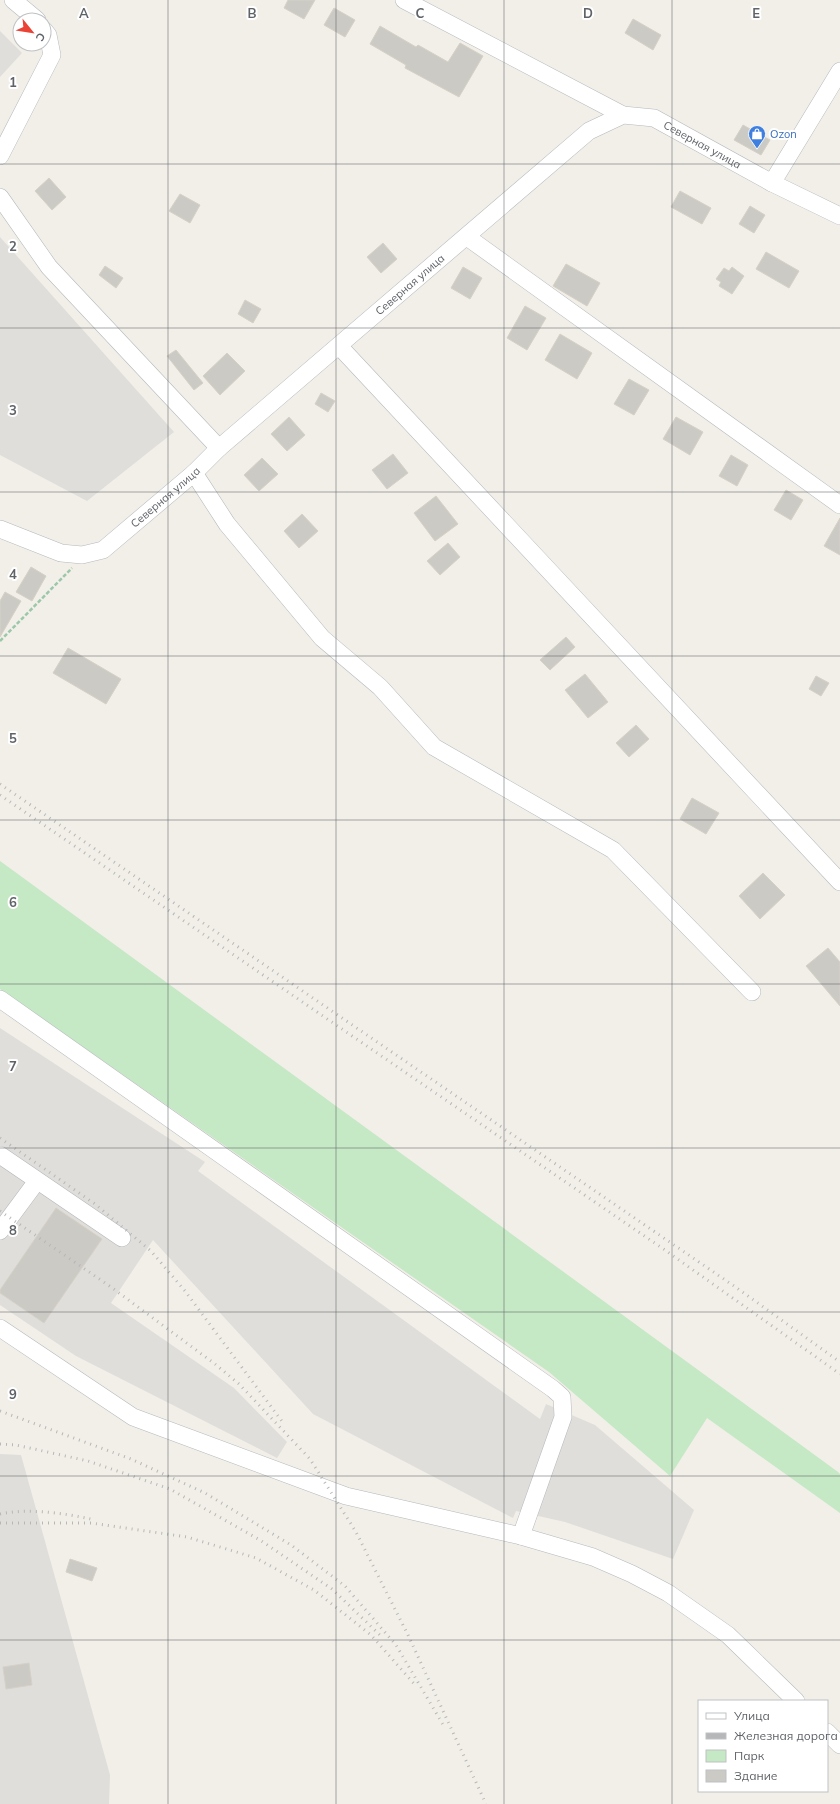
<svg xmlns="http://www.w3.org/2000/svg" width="840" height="1804" viewBox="0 0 840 1804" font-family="Mulish,sans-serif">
	<rect width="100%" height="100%" fill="#f1efe8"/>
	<path fill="#e0deda" d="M0,31l22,22 -22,24z
		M0,237l174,195 -87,69 -87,-46z
		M0,1028l205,134 -7,9 342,248 6,-15 49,21 99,85 -21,49 -108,-37 -49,-11 -3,7 -200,-104 -160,-174 -42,63 123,85 53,54 -10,16 -201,-102 -76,-51z
		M0,1454l21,1 89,320 -1,29h-109z"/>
	<path fill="#c5e8c5" d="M0,861l838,611 2,2v39l-133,-95 -37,58 -121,-104 -549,-383z"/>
	<path fill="#cccac5" stroke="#d6d1c6" d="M288,0h27l-11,19 -20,-11z
		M334,8l21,12 -10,17 -21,-12z
		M633,19l28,16 -8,15 -28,-17z
		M380,26l36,21 2,-2 30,17 12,-19 23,13 -24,41 -54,-29 1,-3 -36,-21z
		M743,125l27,15 -9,15 -27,-15z
		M49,178l17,19 -14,13 -17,-19z
		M680,191l31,17 -9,16 -31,-17z
		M180,194l20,11 -10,18 -21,-12z
		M750,206l15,9 -11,18 -15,-9z
		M383,243l14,16 -16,14 -14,-16z
		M766,252l33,19 -10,17 -33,-19z
		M566,264l34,19 -13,23 -34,-20z
		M105,266l18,12 -7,10 -17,-13z
		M463,267l19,11 -12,21 -19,-11z
		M732,267l12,9 -12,18 -13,-8 2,-4 -5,-3 8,-11 5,3z
		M245,300l16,9 -8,14 -15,-9z
		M525,306l21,12 -19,32 -20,-12z
		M560,334l32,19 -15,26 -32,-19z
		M176,350l27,33 -9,7 -27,-34z
		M227,353l18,18 -25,24 -17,-19z
		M629,379l20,11 -15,25 -20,-11z
		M321,393l14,8 -7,11 -13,-8z
		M289,417l16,18 -18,16 -16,-17z
		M676,417l27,15 -13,23 -27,-16z
		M393,454l15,19 -21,16 -15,-19z
		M731,455l17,10 -11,21 -18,-10z
		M262,458l16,16 -19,17 -15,-16z
		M786,490l17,10 -12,20 -17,-10z
		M436,496l22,28 -23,17 -21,-28z
		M302,514l16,17 -19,17 -15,-17z
		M840,518v37l-16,-9z
		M448,543l12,14 -20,18 -13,-14z
		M31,567l15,9 -14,25 -16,-9z
		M5,592l16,9 -21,36v-36z
		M566,637l9,10 -25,23 -10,-10z
		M68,648l53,31 -15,25 -53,-31z
		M585,674l23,28 -20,16 -23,-28z
		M816,676l13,7 -8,13 -12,-7z
		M636,725l13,14 -20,18 -13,-14z
		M692,798l27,15 -13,21 -26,-15z
		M763,873l22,22 -25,24 -21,-23z
		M828,948l12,14v44l-34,-40z
		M56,1208l46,31 -58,84 -44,-30v-3z
		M70,1559l27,9 -5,13 -26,-9z
		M29,1663l3,22 -26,4 -3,-22z"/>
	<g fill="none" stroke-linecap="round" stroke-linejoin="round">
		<defs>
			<g id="minor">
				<path d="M13,0l24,20"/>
				<path d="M404,0l219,115"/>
				<path d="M0,156l52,-101 -4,-20 -4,-5"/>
				<path d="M772,183l68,-112"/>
				<path d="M0,197l49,70 170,181"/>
				<path d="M467,237l373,268"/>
				<path d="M339,346l501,536"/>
				<path d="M194,473l33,51 95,114 58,49 54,60 179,103 139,142"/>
				<path id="s1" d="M0,529l61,24 21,2 21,-5 91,-77 25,-25 370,-317 34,-16 31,3 118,65 68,33"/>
				<path d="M0,999l553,390 9,8 1,20 -42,119"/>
				<path d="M0,1155l122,83"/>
				<path d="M0,1231l37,-50"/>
				<path d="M0,1328l133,89 213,79 175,40 72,21 39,17 36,19 60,42 68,66"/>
				<path d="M827,1732l13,13"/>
			</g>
		</defs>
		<use href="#minor" stroke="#b5b8bc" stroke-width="18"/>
		<path stroke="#9cc7a9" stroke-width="2.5" stroke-dasharray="4 2" stroke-linecap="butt" d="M0,641l72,-73"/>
		<use href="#minor" stroke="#fff" stroke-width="17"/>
		<path stroke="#b6b7b8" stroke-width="3" stroke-dasharray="1 5" stroke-linecap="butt" d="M0,784l734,502 106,76
			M0,795l662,453 178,126
			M0,1138l95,66 56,47 34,40 99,133
			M0,1211l111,76 104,77 24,20 71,75 46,73 52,103 78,169
			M0,1411l131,48 74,34 86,52 54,41 51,59 49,83
			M0,1444l16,1 72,16 82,28 90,51 72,49 50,48
			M0,1514c30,-6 62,-1 91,5
			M0,1523h91l96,14 69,21 58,32 57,45 45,51"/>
	</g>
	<path fill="none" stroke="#5f6368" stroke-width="1" stroke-opacity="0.55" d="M168,0v1804M336,0v1804M504,0v1804M672,0v1804M0,164h840M0,328h840M0,492h840M0,656h840M0,820h840M0,984h840M0,1148h840M0,1312h840M0,1476h840M0,1640h840"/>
	<defs>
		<symbol id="shop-pin" viewBox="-11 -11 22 30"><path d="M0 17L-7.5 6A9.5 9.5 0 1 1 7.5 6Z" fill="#3f7fe0" stroke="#fff"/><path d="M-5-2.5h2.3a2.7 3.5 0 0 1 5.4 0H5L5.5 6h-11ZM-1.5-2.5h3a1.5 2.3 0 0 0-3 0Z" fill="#fff"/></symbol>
	</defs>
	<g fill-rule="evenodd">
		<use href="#shop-pin" x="747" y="124" width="20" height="27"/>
	</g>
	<g text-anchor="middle" stroke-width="4" stroke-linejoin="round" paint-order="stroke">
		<g font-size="11" fill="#366cbe" stroke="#fff" text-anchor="start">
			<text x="770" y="138">Ozon</text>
		</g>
		<g font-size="11" fill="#5f6368" stroke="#fff">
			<text dy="4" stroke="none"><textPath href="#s1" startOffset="874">Северная улица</textPath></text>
			<text dy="4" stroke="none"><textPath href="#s1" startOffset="514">Северная улица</textPath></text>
			<text dy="4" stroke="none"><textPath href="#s1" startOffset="190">Северная улица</textPath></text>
		</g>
	</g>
	<g font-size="13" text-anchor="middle" font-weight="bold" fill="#5f6368" stroke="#fff" stroke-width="4" stroke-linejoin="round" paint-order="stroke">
		<text x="84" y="18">A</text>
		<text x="252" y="18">B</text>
		<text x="420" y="18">C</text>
		<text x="588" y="18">D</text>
		<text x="756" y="18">E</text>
		<text x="13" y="87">1</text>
		<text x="13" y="251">2</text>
		<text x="13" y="415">3</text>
		<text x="13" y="579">4</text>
		<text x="13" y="743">5</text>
		<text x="13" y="907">6</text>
		<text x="13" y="1071">7</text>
		<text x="13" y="1235">8</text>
		<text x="13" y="1399">9</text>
	</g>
	<rect x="698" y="1700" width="130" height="92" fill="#ffffff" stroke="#bfc1c3"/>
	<rect x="706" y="1713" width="20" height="6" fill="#ffffff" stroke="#bfc1c3"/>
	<text x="734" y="1720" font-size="12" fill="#5f6368">Улица</text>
	<rect x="706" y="1733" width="20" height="6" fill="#b6b7b8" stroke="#bfc1c3"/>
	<text x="734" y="1740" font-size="12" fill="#5f6368">Железная дорога</text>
	<rect x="706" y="1750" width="20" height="12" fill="#c5e8c5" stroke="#bfc1c3"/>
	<text x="734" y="1760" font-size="12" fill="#5f6368">Парк</text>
	<rect x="706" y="1770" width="20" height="12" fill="#cccac5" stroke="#bfc1c3"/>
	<text x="734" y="1780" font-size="12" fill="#5f6368">Здание</text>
	<g transform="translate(32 32) rotate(120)"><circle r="19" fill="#ffffff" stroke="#bfc1c3"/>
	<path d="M0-3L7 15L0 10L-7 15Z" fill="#ea4335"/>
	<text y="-6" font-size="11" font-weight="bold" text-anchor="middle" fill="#5f6368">С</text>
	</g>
</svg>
